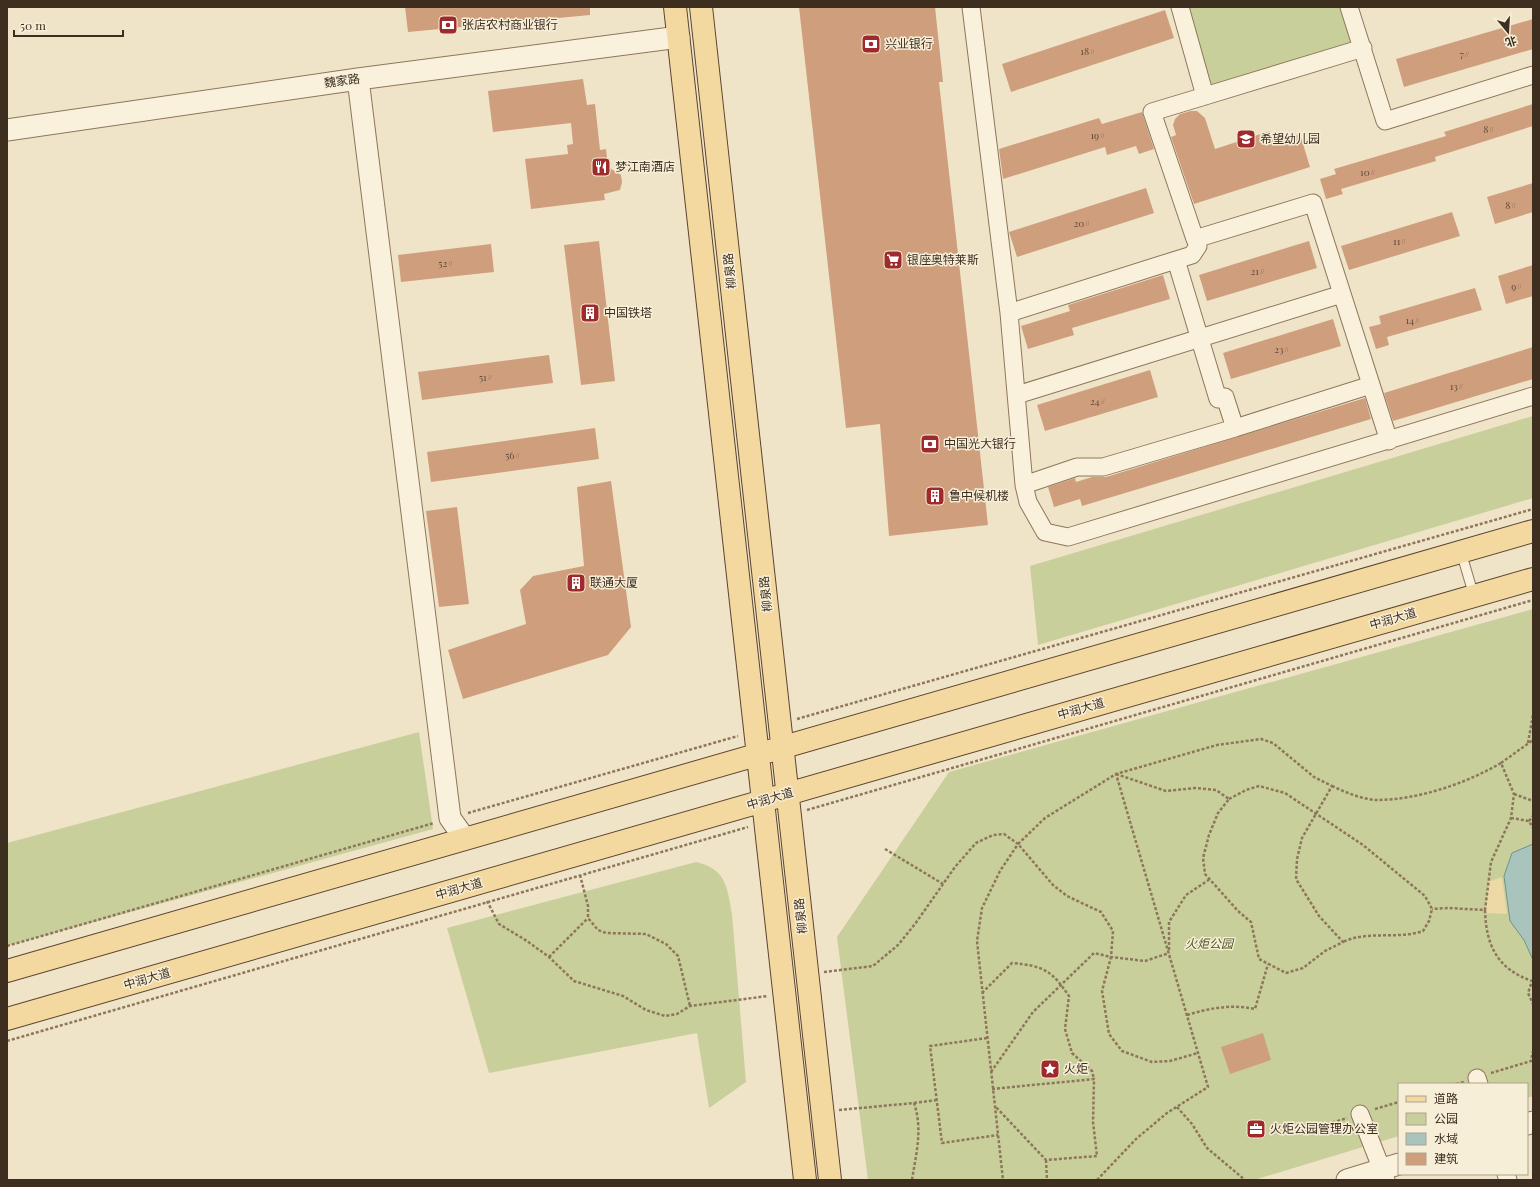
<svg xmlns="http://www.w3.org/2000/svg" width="1540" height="1187" viewBox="0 0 1540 1187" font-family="'Playfair Display','Noto Sans SC',serif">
	<rect width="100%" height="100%" fill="#f0e4c8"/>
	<path fill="#c9cf9b" d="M1180,7h169l14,41 -158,48z
		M1533,416v82l-495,147 -8,-79z
		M1533,609v487l-6,2v-14h-128v52l-145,44h-386l-31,-243 112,-165z
		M419,732l14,97 -426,117v-103z
		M696,862c30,7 31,24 36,52l14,168 -37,26 -12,-75 -208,40 -42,-145z"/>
	<path fill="#ecd9a5" d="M1502,877l5,37 -22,-1 3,-31z"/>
	<path fill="#a9c4bc" stroke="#6f938a" d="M1533,844v116l-9,-20 -14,-19 -6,-45 8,-23z"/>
	<path fill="#cf9f7d" d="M405,7h185v8l-182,17z
		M799,7h136l8,75h-4l49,443 -99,11 -9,-112 -34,4z
		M1165,10l9,28 -163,54 -9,-28z
		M1533,19v30l-129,38 -8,-28z
		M583,79l4,26 8,-1 5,46 6,-1 2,18 13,8 1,7 -2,8 -16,4 1,6 -74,9 -6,-50 43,-5 -1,-9 6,-1 -2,-21 -78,9 -5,-41z
		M1533,104v22l-98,31 1,4 -95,28 2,5 -17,5 -6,-20 16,-5 -2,-5 112,-33 -2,-4z
		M1191,111h6l8,7 10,31 55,-18 4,11 26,-8 10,33 -116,37 -23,-67 5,-2 -3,-10 2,-6 5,-5z
		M1142,112l12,37 -15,5 -3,-8 -29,9 -2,-8 -102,32 -4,-30 100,-31 3,6z
		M1533,183v29l-38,12 -8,-27z
		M1146,188l8,25 -137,44 -8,-25z
		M1452,212l8,24 -111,34 -8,-24z
		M599,241l16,140 -34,4 -17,-140z
		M1309,241l8,27 -110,33 -8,-26z
		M491,244l3,28 -93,10 -3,-27z
		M1533,265v31l-27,8 -8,-28z
		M1163,275l7,24 -98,29 2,7 -46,14 -7,-23 49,-15 -2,-6z
		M1475,288l7,22 -95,27 2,8 -13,4 -7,-22 12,-3 -2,-8z
		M1333,319l8,27 -110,33 -8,-26z
		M1533,347v32l-140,42 -9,-28z
		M549,355l4,28 -131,17 -4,-28z
		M1150,370l8,27 -113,34 -8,-26z
		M1365,398l6,21 -289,87 -2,-7 -26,8 -6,-20 27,-9 1,4 16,-5h14z
		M595,428l4,31 -168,23 -4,-30z
		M611,481l20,146 -23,28 -145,44 -15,-49 78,-26 -6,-34 13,-14 51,-10 -7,-79z
		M457,507l12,97 -30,3 -13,-96z
		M1263,1033l8,27 -41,14 -9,-27z"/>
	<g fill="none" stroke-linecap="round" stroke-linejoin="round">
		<defs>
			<path id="service" d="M1461,552l13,44"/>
			<path id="minor" d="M971,7l38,306 15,172 4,17 17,30 23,5 465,-141
				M1180,7l25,89 158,-48
				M1349,7l36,114 148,-46
				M1205,96l-53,16 43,127 118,-36 76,238
				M1195,239l3,7 -6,9 -16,5 42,139 7,-2 10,31 136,-43
				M1009,313l167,-53
				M1017,395l325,-101
				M1024,485l53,-18h26l132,-39
				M1477,1078l2,6
				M1360,1114l26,66
				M1506,1174l2,6"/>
			<path id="tertiary" d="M358,79l92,739 15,21
				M7,130l351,-51 321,-42
				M1527,1124l6,-2
				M1347,1180l52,-16"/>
			<path id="primary" d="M675,7l130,1173
				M701,7l129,1173
				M7,971l1526,-440
				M7,1019l1526,-440"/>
		</defs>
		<use href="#service" stroke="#8d765c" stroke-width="11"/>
		<use href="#minor" stroke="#8d765c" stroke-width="19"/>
		<use href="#tertiary" stroke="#8d765c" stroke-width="23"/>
		<use href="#primary" stroke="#5b4430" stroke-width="24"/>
		<path stroke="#8d765c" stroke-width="2.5" stroke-dasharray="3 2" stroke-linecap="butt" d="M797,719l736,-210
			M1528,743l5,-28
			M1501,763l32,-23
			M1116,774l50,17 29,-3 21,2 13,9 -11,14 -9,22 -6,23 2,16 33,37 13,11 8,37 27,14 17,-5 22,-17 18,-9 -24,-26 -23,-37 1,-20 5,-21 30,-52 -18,-9 -41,-34 -12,-4 -44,6 -101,29 -71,44 -27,26 35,41 14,11 34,16 12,19 -2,26 34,4 24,-8
			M1332,786c13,6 29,13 44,14 41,0 89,-16 125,-37l13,31 -3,24 -20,44 -6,48 -37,-2 -16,1
			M1514,794l19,7
			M1229,799l17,-9 13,-4 26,7 78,52 62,51 7,13 -3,12 -6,10c-26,9 -55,-1 -80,11
			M807,810l726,-210
			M468,813l270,-77
			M1511,818l18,3 4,7
			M1529,821l4,-5
			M885,849l58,35
			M580,875l8,31v12l10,12 8,3 40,1 20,10 12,12 12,50
			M487,901l12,23 28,17 22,16 25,24 49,15 23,14 19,6 12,-2 13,-8 78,-10
			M1485,910c1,35 12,59 47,71l-4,12 5,11
			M7,946l427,-123
			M1169,950v-28l17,-27 24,-16
			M549,957l39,-39
			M824,972l49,-6 25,-21 17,-21 40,-57 21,-24 17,-8 11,-1 14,10 -18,27 -18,37 -5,33 26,239
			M982,993l30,-30c32,3 39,7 57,33l-4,33 7,24 20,18 2,8
			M1187,1015c23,-7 44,-11 68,-6l13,-45
			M987,1038l-57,8 12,97 56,-8
			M7,1041l741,-214
			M991,1072l42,-60 61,-59 17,4 -9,34 7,43 13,17 30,11 18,-1 28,-8
			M1491,1073l40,-12 2,-10
			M1456,1084l8,-2
			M992,1089l102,-10 -1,43 4,34 -51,4 -51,-54
			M914,1103l23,-3
			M1177,1107l15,17 15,24 38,32
			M1375,1109l24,-7
			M839,1110l75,-7c9,26 2,51 -2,77
			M1299,1133l48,-15
			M1046,1160l1,20
			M1097,1180l39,-41 31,-26 41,-26 -92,-313"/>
		<use href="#service" stroke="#faf1dc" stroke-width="9"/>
		<use href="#minor" stroke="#faf1dc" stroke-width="17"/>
		<use href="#tertiary" stroke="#faf1dc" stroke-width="21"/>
		<use href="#primary" stroke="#f3d9a0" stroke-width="22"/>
	</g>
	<defs>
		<symbol id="bank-square" viewBox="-11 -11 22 22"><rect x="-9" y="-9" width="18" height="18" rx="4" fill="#9e2a2b" stroke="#f7eed8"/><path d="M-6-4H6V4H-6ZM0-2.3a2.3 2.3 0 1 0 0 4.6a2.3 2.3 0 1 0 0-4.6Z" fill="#fff"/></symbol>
		<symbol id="school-square" viewBox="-11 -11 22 22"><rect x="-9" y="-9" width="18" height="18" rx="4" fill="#9e2a2b" stroke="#f7eed8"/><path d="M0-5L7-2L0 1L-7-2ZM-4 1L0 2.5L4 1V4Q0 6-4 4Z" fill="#fff"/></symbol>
		<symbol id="restaurant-square" viewBox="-11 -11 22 22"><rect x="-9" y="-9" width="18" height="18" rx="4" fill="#9e2a2b" stroke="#f7eed8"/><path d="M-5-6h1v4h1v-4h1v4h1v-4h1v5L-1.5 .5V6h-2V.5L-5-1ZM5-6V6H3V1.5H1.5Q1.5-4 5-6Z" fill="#fff"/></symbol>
		<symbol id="supermarket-square" viewBox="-11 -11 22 22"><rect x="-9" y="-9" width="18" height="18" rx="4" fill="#9e2a2b" stroke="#f7eed8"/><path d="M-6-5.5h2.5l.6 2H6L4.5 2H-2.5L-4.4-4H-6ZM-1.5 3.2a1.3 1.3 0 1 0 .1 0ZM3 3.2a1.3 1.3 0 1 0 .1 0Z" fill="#fff"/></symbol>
		<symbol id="building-square" viewBox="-11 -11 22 22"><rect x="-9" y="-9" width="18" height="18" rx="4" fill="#9e2a2b" stroke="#f7eed8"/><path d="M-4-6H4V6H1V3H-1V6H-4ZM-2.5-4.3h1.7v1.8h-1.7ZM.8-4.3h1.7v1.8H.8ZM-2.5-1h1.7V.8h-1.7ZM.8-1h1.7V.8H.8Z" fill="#fff"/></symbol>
		<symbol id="sight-square" viewBox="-11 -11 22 22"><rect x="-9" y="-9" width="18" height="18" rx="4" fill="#9e2a2b" stroke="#f7eed8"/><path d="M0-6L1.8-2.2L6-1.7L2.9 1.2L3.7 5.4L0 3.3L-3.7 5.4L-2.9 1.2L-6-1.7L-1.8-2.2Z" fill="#fff"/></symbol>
		<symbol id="office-square" viewBox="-11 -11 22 22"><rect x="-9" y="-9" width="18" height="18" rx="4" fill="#9e2a2b" stroke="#f7eed8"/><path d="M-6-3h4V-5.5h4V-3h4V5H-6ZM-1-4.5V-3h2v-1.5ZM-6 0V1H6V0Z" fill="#fff"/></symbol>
	</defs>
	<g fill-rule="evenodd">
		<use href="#bank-square" x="437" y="14" width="22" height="22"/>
		<use href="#bank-square" x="860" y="33" width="22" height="22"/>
		<use href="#school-square" x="1235" y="128" width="22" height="22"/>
		<use href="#restaurant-square" x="590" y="156" width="22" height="22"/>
		<use href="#supermarket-square" x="882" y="249" width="22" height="22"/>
		<use href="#building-square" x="579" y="302" width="22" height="22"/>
		<use href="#bank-square" x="919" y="433" width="22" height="22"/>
		<use href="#building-square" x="924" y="485" width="22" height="22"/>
		<use href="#building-square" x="565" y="572" width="22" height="22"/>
		<use href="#sight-square" x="1039" y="1058" width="22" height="22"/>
		<use href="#office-square" x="1245" y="1118" width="22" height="22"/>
	</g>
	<g text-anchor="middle" stroke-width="3" stroke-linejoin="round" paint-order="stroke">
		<g font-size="10" fill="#624a37">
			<text x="1088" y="55">18#</text>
			<text x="1465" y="58">7#</text>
			<text x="1489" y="133">8#</text>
			<text x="1098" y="139">19#</text>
			<text x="1368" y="176">10#</text>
			<text x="1511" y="209">8#</text>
			<text x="1082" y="227">20#</text>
			<text x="1400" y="245">11#</text>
			<text x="446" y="267">52#</text>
			<text x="1258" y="275">21#</text>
			<text x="1517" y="290">9#</text>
			<text x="1413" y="324">14#</text>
			<text x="1282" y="353">23#</text>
			<text x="486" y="381">51#</text>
			<text x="1457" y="390">13#</text>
			<text x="1098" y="405">24#</text>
			<text x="513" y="459">56#</text>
		</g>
		<g font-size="12" fill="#3d2e20" stroke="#f7eed8" text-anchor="start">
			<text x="462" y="29">张店农村商业银行</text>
			<text x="885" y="48">兴业银行</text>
			<text x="1260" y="143">希望幼儿园</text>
			<text x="615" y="171">梦江南酒店</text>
			<text x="907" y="264">银座奥特莱斯</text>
			<text x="604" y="317">中国铁塔</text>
			<text x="944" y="448">中国光大银行</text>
			<text x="949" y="500">鲁中候机楼</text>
			<text x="590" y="587">联通大厦</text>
			<text x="1064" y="1073">火炬</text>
			<text x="1270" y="1133">火炬公园管理办公室</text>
		</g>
		<g font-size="12" fill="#3d2e20" stroke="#f7eed8">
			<text transform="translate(342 81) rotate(-8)" y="4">魏家路</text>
			<text transform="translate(730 271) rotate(-96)" y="4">柳泉路</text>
			<text transform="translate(766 594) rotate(-96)" y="4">柳泉路</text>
			<text transform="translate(1393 619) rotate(-16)" y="4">中润大道</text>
			<text transform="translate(1081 709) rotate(-16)" y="4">中润大道</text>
			<text transform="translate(770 799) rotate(-17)" y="4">中润大道</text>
			<text transform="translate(459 889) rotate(-16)" y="4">中润大道</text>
			<text transform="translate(801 916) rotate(-96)" y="4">柳泉路</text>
			<text transform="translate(147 979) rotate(-16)" y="4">中润大道</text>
		</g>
		<g font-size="12" font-style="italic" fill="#4d5a26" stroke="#f7eed8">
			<text x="1209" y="948">火炬公园</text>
		</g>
	</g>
	<rect width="1540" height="1187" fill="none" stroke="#3d2e20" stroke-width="16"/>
	<rect x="1398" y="1083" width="130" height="92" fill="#f7eed8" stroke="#ada18e"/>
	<rect x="1406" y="1096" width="20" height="6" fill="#f3d9a0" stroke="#ada18e"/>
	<text x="1434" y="1103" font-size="12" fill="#3d2e20">道路</text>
	<rect x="1406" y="1113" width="20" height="12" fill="#c9cf9b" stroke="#ada18e"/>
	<text x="1434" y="1123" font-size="12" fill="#3d2e20">公园</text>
	<rect x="1406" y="1133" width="20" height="12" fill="#a9c4bc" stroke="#ada18e"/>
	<text x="1434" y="1143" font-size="12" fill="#3d2e20">水域</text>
	<rect x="1406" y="1153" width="20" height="12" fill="#cf9f7d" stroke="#ada18e"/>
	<text x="1434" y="1163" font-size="12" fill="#3d2e20">建筑</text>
	<g transform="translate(1508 32) rotate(162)" stroke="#f7eed8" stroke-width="3" paint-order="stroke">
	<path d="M0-3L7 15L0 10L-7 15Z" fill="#3d2e20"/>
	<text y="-6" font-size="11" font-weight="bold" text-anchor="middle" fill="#3d2e20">北</text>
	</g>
	<path d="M14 30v6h109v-6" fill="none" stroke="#3d2e20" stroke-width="2"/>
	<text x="20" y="30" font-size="12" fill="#3d2e20" stroke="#f7eed8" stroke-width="3" paint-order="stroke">50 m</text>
</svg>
